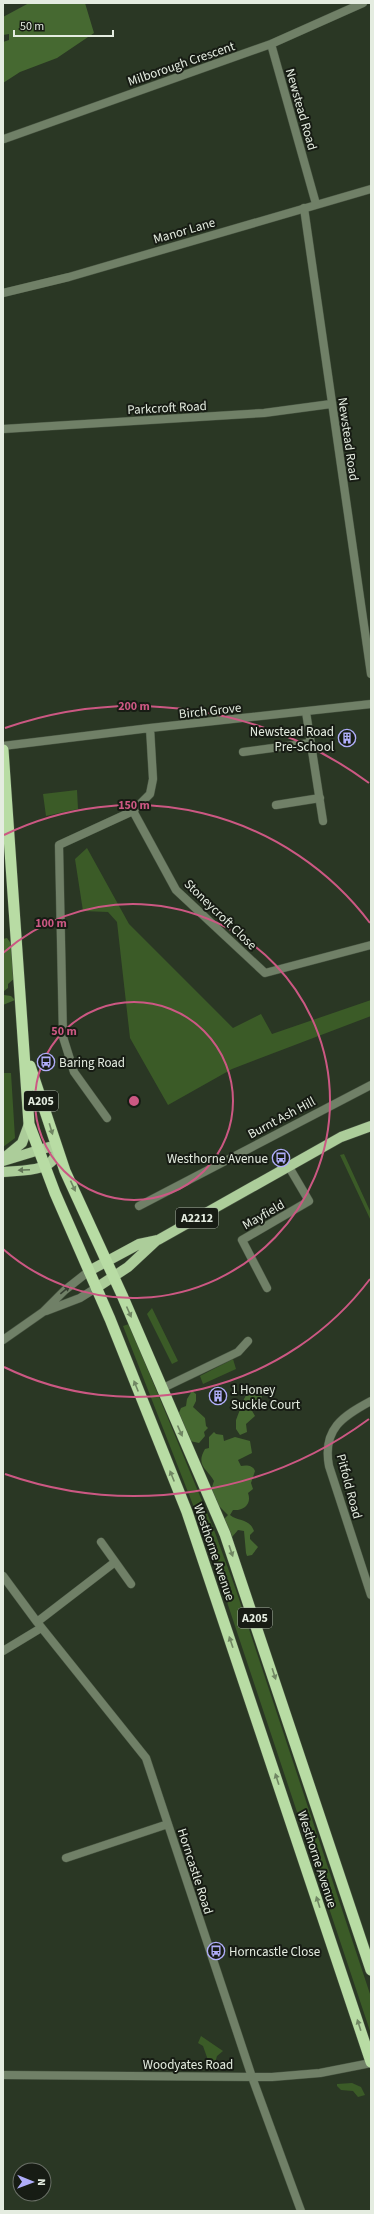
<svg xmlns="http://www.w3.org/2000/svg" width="374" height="2214" viewBox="0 0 374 2214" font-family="'Source Sans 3',sans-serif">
	<rect width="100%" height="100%" fill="#2a3724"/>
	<path fill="#3b5b27" d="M77,790l1,19 -32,7 -3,-22z
		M87,848l42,76 104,104 28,-14 11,20 99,-34v16l-139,53 -64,36 -38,-67 -13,-116 -9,-10 -25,-1 -8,-52z
		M3,1073h8l4,65 -12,9z
		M344,1154l27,59v8l-31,-66z
		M152,1308l26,53 -6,3 -25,-50z
		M129,1324l85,206 22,60 135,407v37l-167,-501 -81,-207z
		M233,1359l3,10 -33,15 -3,-8z
		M201,2036l22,15 -6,5 -2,7h-6l-6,-17 -5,-3z
		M352,2083l9,4 4,8 -7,2 -5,-6 -12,-1 -4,-4v-2z"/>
	<path fill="#466931" d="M29,3h56l9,30 -37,25 -37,14 -17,11v-41l6,-2v-6l-6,1v-18z
		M7,938l5,7 4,32 -8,7v4l-4,3v4l7,1 4,4 -12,5v-66z
		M255,1387l7,4c1,9 -3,14 -11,18l4,7 -9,8 1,8 -7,3 -4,-6v-9l8,-21 5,-9z
		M192,1391l4,3v7l-3,6 12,11 1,8 2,2 -4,4 1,4 -6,7 -9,-2 -12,-26 3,-7 5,-2 1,-7z
		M214,1432l2,2 7,1 1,6 11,-4 15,4 2,12 -14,7 3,6c5,-1 12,-1 14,5l-4,12 2,6 -5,4c4,11 -4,18 -15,17l-3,5c9,7 19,3 24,16l-4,4v4l8,8 -6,8 -5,1 -1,-3 -2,-22 -6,-1 -6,7 -9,-17 5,-5 -11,-11v-4l-3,-3 -3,-7 3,-9c-6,-12 -19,-15 -9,-32l4,-1v-11z"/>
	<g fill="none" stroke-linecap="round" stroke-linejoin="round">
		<defs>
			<path id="minor" d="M271,44l45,160
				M4,139l267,-95 92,-41
				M304,208l67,466
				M3,429l261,-16 67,-9
				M306,712l17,109
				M150,728l3,51 -3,15 -17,17 43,79 89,83 106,-28
				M3,746l147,-18 221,-24
				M243,752l67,-9
				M276,805l44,-7
				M107,1118l-33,-46 -11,-35 -4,-192 74,-34
				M139,1206l232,-121
				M267,1288l-25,-48 67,-39 -20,-34
				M161,1389l77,-37 10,-11
				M371,1401c-28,15 -49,28 -42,65l42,129
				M101,1542l30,42
				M3,1576l34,46 109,136 106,319 49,134
				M37,1622l78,-60
				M3,1651l38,-23
				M66,1858l102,-34
				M3,2075l269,2 48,-4 51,-10"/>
			<path id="tertiary" d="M3,293l66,-16 302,-88
				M46,1311l34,-13 16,-10
				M3,1340l40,-28 22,-22 24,-19"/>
			<path id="primary" d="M5,1157l17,-14 7,-19
				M3,1161l46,-14 8,2
				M3,1172c17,-2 50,1 54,-21
				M89,1271l50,-27 19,-4 183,-103 30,-11
				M96,1288l32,-21 29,-27"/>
			<path id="trunk" d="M3,750l26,374 26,69 55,126 77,193 184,550
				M30,1066l35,105 57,124 103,239 146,436"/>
		</defs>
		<use href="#minor" stroke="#485442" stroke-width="9"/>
		<use href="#tertiary" stroke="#485442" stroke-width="9"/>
		<use href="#primary" stroke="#485442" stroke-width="11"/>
		<use href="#trunk" stroke="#485442" stroke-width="12"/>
		<use href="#minor" stroke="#708067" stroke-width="8"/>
		<use href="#tertiary" stroke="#708067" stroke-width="8"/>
		<use href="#primary" stroke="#accd9a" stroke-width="10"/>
		<use href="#trunk" stroke="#b8dca4" stroke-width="11"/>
	</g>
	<defs><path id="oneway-solid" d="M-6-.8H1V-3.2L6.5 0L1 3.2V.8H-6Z"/></defs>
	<g fill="#708663">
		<use href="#oneway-solid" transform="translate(51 1129) rotate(73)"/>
		<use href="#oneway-solid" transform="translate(73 1186) rotate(65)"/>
		<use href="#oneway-solid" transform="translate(129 1312) rotate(66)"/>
		<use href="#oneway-solid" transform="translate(136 1386) rotate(-112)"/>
		<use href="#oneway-solid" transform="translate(180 1431) rotate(66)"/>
		<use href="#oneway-solid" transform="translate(172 1476) rotate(-112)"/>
		<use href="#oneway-solid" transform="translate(231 1551) rotate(71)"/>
		<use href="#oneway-solid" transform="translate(231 1642) rotate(-109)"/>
		<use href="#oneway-solid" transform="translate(274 1674) rotate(72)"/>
		<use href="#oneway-solid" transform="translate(277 1779) rotate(-108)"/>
		<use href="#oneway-solid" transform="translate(318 1902) rotate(-108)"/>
		<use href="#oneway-solid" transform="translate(359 2025) rotate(-108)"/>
	</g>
	<use fill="#627457" href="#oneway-solid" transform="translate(24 1170) rotate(177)"/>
	<use fill="#363f31" href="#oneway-solid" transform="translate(65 1290) rotate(-39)"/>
	<g fill="none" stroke="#cc5883" stroke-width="2">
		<circle cx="134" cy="1101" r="99"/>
		<path d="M3 953A197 197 0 1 1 3 1249"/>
		<path d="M370 1279A296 296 0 0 1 4 1367M4 835A296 296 0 0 1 370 923"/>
		<path d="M369 1419A395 395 0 0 1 5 1474M5 728A395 395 0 0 1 369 783"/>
	</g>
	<defs>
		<symbol id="building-ring" viewBox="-11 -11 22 22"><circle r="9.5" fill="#171c14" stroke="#b0aefa" stroke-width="1.5"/><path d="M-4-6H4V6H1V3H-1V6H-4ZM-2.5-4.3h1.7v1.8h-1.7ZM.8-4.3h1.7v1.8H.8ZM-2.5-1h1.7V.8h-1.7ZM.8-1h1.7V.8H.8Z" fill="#b0aefa"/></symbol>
		<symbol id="bus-ring" viewBox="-11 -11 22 22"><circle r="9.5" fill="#171c14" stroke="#b0aefa" stroke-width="1.5"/><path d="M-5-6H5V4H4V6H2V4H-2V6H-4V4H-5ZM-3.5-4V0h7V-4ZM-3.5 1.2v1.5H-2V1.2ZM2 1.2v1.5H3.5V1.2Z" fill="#b0aefa"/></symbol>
	</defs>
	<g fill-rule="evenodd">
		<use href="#building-ring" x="337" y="728" width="20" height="20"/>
		<use href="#bus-ring" x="36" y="1052" width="20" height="20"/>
		<use href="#bus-ring" x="271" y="1148" width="20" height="20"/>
		<use href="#building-ring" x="208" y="1386" width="20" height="20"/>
		<use href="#bus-ring" x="206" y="1941" width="20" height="20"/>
	</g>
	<g text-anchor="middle" stroke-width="4" stroke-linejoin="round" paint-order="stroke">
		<g fill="#171c14" stroke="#a6aea3" stroke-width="1">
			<rect x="24" y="1091" width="34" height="20" rx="3"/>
			<rect x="176" y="1208" width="42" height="20" rx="3"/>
			<rect x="238" y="1608" width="34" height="20" rx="3"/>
		</g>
		<g font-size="12" font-weight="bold" fill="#e4ece0">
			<text x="41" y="1105">A205</text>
			<text x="197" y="1222">A2212</text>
			<text x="255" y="1622">A205</text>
		</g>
		<g font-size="13" fill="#e4ece0" stroke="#171c14">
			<text transform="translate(181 63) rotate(-19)" y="5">Milborough Crescent</text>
			<text transform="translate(302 109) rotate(74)" y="5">Newstead Road</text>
			<text transform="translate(184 230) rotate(-16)" y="5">Manor Lane</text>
			<text transform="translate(167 407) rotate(-3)" y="5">Parkcroft Road</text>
			<text transform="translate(349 439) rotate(82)" y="5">Newstead Road</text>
			<text transform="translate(210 710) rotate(-6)" y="5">Birch Grove</text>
			<text transform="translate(221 914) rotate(44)" y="5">Stoneycroft Close</text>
			<text transform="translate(281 1117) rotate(-28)" y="5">Burnt Ash Hill</text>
			<text transform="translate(263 1214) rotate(-30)" y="5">Mayfield</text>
			<text transform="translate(350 1486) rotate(75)" y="5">Pitfold Road</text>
			<text transform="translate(215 1552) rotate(71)" y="5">Westhorne Avenue</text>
			<text transform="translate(318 1859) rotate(72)" y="5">Westhorne Avenue</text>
			<text transform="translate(196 1871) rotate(72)" y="5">Horncastle Road</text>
			<text x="188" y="2069">Woodyates Road</text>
		</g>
		<g font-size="13" fill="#e4ece0" stroke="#171c14" text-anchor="start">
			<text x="334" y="736" text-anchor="end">Newstead Road<tspan x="334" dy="15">Pre-School</tspan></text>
			<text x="59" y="1067">Baring Road</text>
			<text x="268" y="1163" text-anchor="end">Westhorne Avenue</text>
			<text x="231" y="1394">1 Honey<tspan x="231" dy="15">Suckle Court</tspan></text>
			<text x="229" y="1956">Horncastle Close</text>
		</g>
	</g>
	<circle cx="134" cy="1101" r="6" fill="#cc5883" stroke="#171c14" stroke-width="2"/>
	<g font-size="12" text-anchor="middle" font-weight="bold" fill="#cc5883" stroke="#171c14" stroke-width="4" stroke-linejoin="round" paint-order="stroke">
		<text x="134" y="710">200 m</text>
		<text x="134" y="809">150 m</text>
		<text x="51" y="927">100 m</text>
		<text x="64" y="1035">50 m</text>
	</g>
	<rect width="374" height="2214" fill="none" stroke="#e4ece0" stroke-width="8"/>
	<g transform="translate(32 2182) rotate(91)"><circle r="19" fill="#171c14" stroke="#696f66"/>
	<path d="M0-3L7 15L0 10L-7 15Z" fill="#b0aefa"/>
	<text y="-6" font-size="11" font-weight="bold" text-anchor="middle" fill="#e4ece0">N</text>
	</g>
	<path d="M14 30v6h99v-6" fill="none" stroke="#e4ece0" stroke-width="2"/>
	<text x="20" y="30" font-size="12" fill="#e4ece0" stroke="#171c14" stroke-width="3" paint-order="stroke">50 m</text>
</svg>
